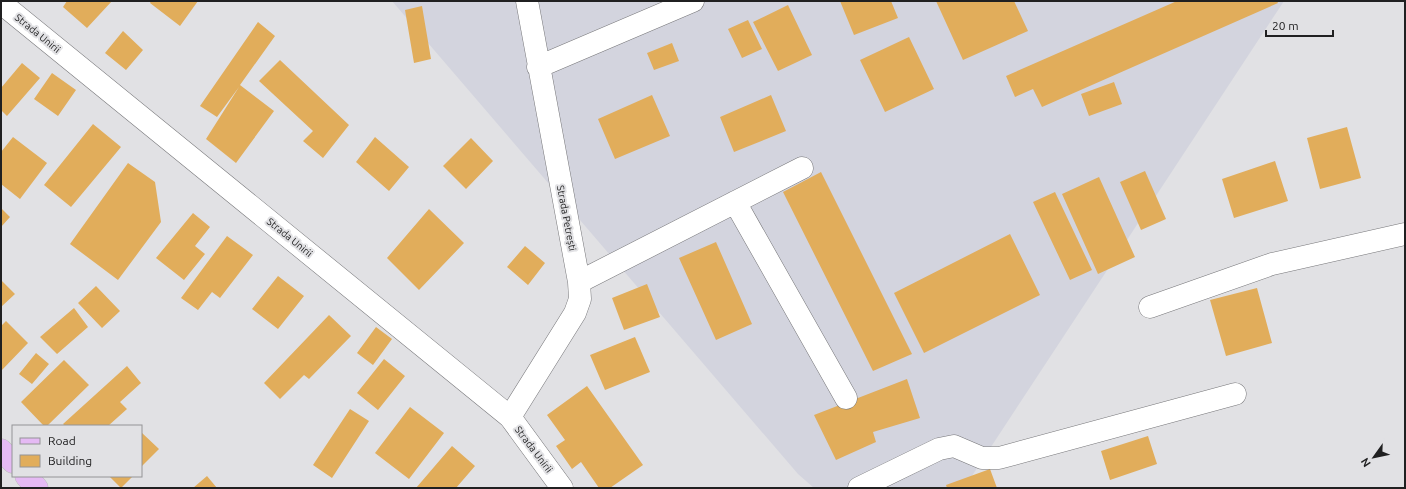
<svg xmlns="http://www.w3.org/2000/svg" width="1406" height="489" viewBox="0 0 1406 489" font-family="Ubuntu,sans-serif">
	<rect width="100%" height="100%" fill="#e1e1e4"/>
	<path fill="#d3d4de" d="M392,1h892l-320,487h-150l-16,-14z"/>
	<path fill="#e1ad5b" d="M67,1h45l-25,27 -24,-21z
		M151,1h47l-18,25 -30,-23z
		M840,1h51l7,17 -44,17z
		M936,1h78l14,30 -65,29z
		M1177,1h100l1,2 -236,104 -9,-18 -18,8 -9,-21z
		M788,5l24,50 -34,16 -25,-49z
		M422,6l9,53 -17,4 -9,-53z
		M748,20l14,29 -20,9 -14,-29z
		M258,22l17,14 -35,49 34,26 -38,52 -30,-24 33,-52 -22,30 -17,-11z
		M123,31l20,19 -17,20 -21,-17z
		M909,37l25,52 -49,23 -25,-52z
		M672,43l7,18 -25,9 -7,-17z
		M280,60l69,65 -26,33 -20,-17 10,-10 -54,-50z
		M22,63l18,15 -33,38 -6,-6v-22z
		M52,73l24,17 -18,26 -24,-17z
		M1114,82l8,22 -33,12 -8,-22z
		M652,95l18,41 -55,23 -17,-40z
		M771,95l15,36 -52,21 -14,-35z
		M93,124l28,23 -50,60 -27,-22z
		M1347,127l14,51 -41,11 -13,-51z
		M13,137l34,26 -27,36 -19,-15v-32z
		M375,137l34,30 -20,24 -33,-29z
		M471,138l22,23 -27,28 -23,-23z
		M1275,161l13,40 -54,17 -12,-39z
		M128,163l27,19 6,40 -43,58 -48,-36z
		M1145,171l21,48 -25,11 -21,-48z
		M821,172l91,182 -39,17 -90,-179z
		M1099,177l36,80 -37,17 -36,-80z
		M1055,192l37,78 -22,10 -37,-78z
		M1,208l9,9 -9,10z
		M429,209l35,34 -45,47 -32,-32z
		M193,213l17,14 -15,19 10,8 -21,26 -28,-22z
		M1010,234l30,61 -116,58 -30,-60z
		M227,236l26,19 -33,43 -8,-6 -14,18 -17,-12z
		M716,242l36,82 -36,16 -37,-82z
		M525,246l20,17 -17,22 -21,-18z
		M278,276l26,20 -26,33 -26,-20z
		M1,280l14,14 -14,13z
		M647,284l13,33 -36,13 -12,-32z
		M96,286l24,25 -18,17 -24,-25z
		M1257,288l15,55 -46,13 -16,-56z
		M74,308l14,19 -31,27 -17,-17z
		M329,315l22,21 -42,43 -5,-4 -24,24 -16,-16z
		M6,321l22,22 -27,28v-45z
		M376,327l16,12 -19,26 -16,-12z
		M635,337l15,35 -45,18 -15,-35z
		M36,353l13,11 -17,20 -13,-10z
		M384,359l21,17 -27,34 -21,-17z
		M64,360l25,25 -42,41h-3l-23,-24z
		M127,366l14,17 -21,19 7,7 -19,17h-43l-2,-2z
		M907,379l13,39 -47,14 3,10 -40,18 -22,-45z
		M587,386l56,79 -33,23h-11l-18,-26 -9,7 -16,-23 9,-6 -18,-25z
		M410,407l34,26 -35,46 -34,-26z
		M350,409l19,12 -37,57 -19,-13z
		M141,432l18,17 -18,18z
		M1148,436l9,28 -47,16 -9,-29z
		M452,446l23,20 -19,22h-40z
		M990,469l7,19h-50l-1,-3z
		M109,476h24l-12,12z
		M207,476l10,12h-24z"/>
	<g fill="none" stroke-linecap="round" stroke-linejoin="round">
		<defs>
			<path id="minor" d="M538,67l155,-66
				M735,202l111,196
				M579,282l223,-114
				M1150,307l122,-43 133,-30
				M510,417l65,-104 5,-14 -1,-17 -52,-281
				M859,488l80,-39 15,-3 28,12h17l236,-64"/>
			<path id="secondary" d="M1,3l509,414 52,71"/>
			<path id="primary" d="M1,450l12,12
				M26,476l11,12"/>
		</defs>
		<use href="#minor" stroke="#767679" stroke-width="23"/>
		<use href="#secondary" stroke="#767679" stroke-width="23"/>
		<use href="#primary" stroke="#bcbcbc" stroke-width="23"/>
		<use href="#minor" stroke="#fff" stroke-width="22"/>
		<use href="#secondary" stroke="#fff" stroke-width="22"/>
		<use href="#primary" stroke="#e5baf4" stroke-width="22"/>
	</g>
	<g text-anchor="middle" stroke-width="4" stroke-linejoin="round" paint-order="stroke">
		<g font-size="10" fill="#202021" stroke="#e1e1e4">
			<text transform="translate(38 33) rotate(39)" y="4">Strada Unirii</text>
			<text transform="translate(567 218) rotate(79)" y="4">Strada Petrești</text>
			<text transform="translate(290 237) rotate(39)" y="4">Strada Unirii</text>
			<text transform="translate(534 449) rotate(53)" y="4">Strada Unirii</text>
		</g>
	</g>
	<rect width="1406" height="489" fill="none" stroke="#202021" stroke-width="4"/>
	<rect x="12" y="425" width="130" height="52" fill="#e1e1e4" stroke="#949496"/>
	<rect x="20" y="438" width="20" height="6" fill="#e5baf4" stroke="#949496"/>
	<text x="48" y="445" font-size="12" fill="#202021">Road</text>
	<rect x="20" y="455" width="20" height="12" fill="#e1ad5b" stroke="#949496"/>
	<text x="48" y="465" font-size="12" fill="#202021">Building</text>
	<g transform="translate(1374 457) rotate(237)" stroke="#e1e1e4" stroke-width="3" paint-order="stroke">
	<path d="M0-3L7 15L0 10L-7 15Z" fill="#202021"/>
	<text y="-6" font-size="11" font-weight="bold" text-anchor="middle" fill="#202021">N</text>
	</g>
	<path d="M1266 30v6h67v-6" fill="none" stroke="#202021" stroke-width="2"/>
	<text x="1272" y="30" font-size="12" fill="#202021" stroke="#e1e1e4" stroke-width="3" paint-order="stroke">20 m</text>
</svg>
